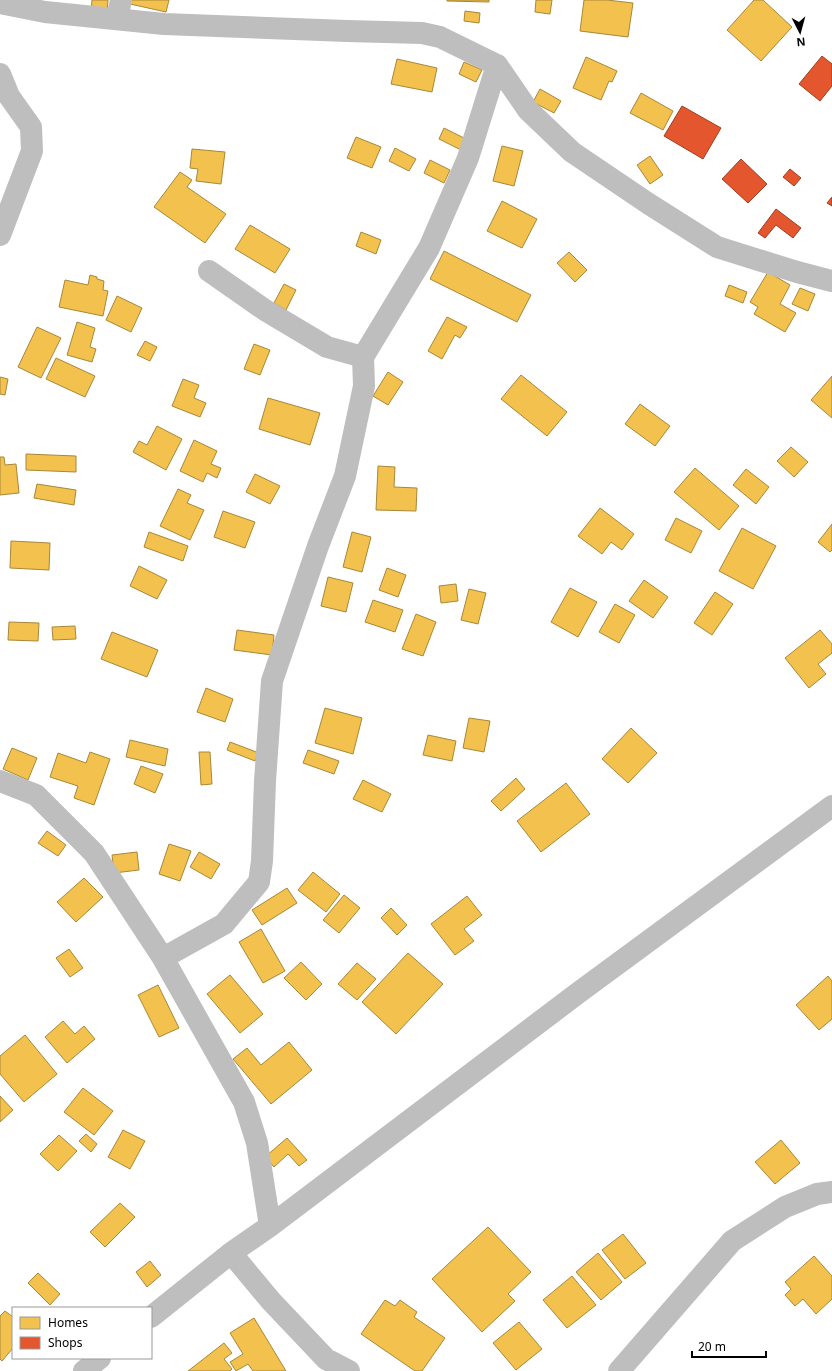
<svg xmlns="http://www.w3.org/2000/svg" width="832" height="1371" viewBox="0 0 832 1371" font-family="'Noto Sans',sans-serif">
	<rect width="100%" height="100%" fill="#fff"/>
	<path fill="#f2c14e" stroke="#a98737" d="M92,0h16l-1,12 -16,-1z
		M131,0h38l-3,12 -36,-8z
		M447,0h42v2l-42,-1z
		M536,0h16l-2,14 -15,-2z
		M584,0h23l26,3 -5,34 -48,-6z
		M754,0h9l29,27 -31,34 -34,-31z
		M465,11l15,2 -1,10 -15,-2z
		M586,57l31,14 -5,11 -3,-1 -8,19 -28,-12z
		M397,59l40,9 -5,24 -41,-8z
		M464,62l18,8 -6,12 -17,-8z
		M540,89l21,12 -7,12 -21,-11z
		M641,93l32,18 -10,19 -33,-17z
		M444,128l24,12 -5,11 -24,-12z
		M356,137l25,10 -9,21 -25,-10z
		M502,146l21,5 -9,35 -21,-5z
		M395,148l21,11 -7,12 -20,-10z
		M192,149l33,3 -4,32 -25,-3 2,-12 -8,-1z
		M650,156l13,19 -13,9 -13,-19z
		M430,160l20,10 -6,13 -20,-10z
		M180,172l12,8 -5,7 39,27 -21,29 -51,-36z
		M502,201l35,18 -15,29 -35,-17z
		M250,225l40,24 -15,24 -40,-24z
		M361,232l20,8 -5,14 -20,-8z
		M444,251l87,44 -14,27 -87,-43z
		M569,252l18,18 -12,12 -18,-19z
		M768,272l22,13 -10,19 16,9 -11,19 -31,-18 4,-7 -8,-5z
		M90,275l7,2v2l7,2 -1,9 5,1 -5,25 -44,-9 6,-27 23,5z
		M284,284l12,6 -10,20 -12,-7z
		M729,285l18,7 -4,11 -18,-7z
		M800,288l15,6 -7,17 -16,-7z
		M117,296l25,12 -11,24 -25,-12z
		M447,317l20,10 -7,11 -5,-3 -13,24 -14,-8z
		M77,322l18,6 -5,19 6,2 -4,13 -25,-7z
		M37,327l24,11 -20,40 -23,-11z
		M145,341l12,6 -7,14 -13,-6z
		M254,344l16,6 -10,25 -16,-6z
		M56,358l39,18 -10,21 -39,-18z
		M388,372l15,10 -15,23 -15,-9z
		M521,375l46,37 -20,24 -46,-37z
		M832,376v42l-21,-18z
		M0,377l8,2 -3,16 -5,-1z
		M183,379l16,6 -5,13 12,5 -6,14 -28,-11z
		M268,398l52,15 -10,32 -51,-16z
		M640,404l30,22 -15,20 -30,-22z
		M157,426l25,13 -16,31 -33,-18 6,-11 8,4z
		M194,440l23,11 -6,13 10,4 -4,10 -10,-5 -4,9 -23,-11z
		M791,447l17,15 -14,15 -17,-16z
		M26,454l50,2v16l-50,-2z
		M0,457h4l1,8 11,-1 3,29 -19,2z
		M378,466l17,1 -1,20 23,1 -1,23 -40,-1z
		M695,468l44,38 -20,24 -45,-38z
		M746,469l23,18 -13,17 -23,-19z
		M255,474l25,12 -10,18 -24,-12z
		M37,484l39,6 -2,15 -40,-7z
		M178,489l13,6 -4,8 17,7 -14,30 -30,-14z
		M600,508l34,26 -12,16 -11,-8 -9,12 -24,-18z
		M223,511l32,11 -10,26 -31,-11z
		M676,518l26,13 -11,22 -26,-13z
		M832,524v26l-2,2 -12,-10z
		M742,528l34,18 -23,43 -34,-18z
		M149,532l39,14 -5,15 -39,-14z
		M352,532l19,5 -9,35 -19,-5z
		M11,541l39,2 -1,27 -39,-2z
		M139,566l28,14 -10,19 -27,-13z
		M387,568l19,7 -8,22 -19,-7z
		M328,577l25,6 -7,29 -25,-6z
		M644,580l24,17 -15,21 -24,-17z
		M456,584l2,17 -17,2 -2,-17z
		M570,588l27,14 -19,35 -27,-15z
		M469,589l17,4 -8,31 -17,-4z
		M715,592l18,12 -21,31 -18,-12z
		M373,600l30,10 -8,22 -30,-10z
		M615,604l20,11 -16,28 -20,-11z
		M416,614l20,8 -13,34 -21,-7z
		M9,622l30,1 -1,18 -30,-1z
		M75,626l1,13 -23,1 -1,-13z
		M237,630l37,5 -2,20 -38,-5z
		M820,630l12,14v9l-14,11 8,10 -17,14 -24,-30z
		M112,632l46,18 -11,27 -46,-18z
		M206,688l27,11 -8,23 -28,-10z
		M325,708l37,10 -9,36 -38,-11z
		M469,718l21,3 -6,31 -21,-4z
		M631,728l26,25 -29,30 -26,-24z
		M428,735l28,6 -4,20 -29,-6z
		M130,740l38,9 -3,17 -39,-9z
		M230,742l29,11 -4,8 -28,-11z
		M12,748l25,10 -9,22 -25,-11z
		M308,750l31,11 -5,13 -31,-11z
		M90,752l20,7 -16,46 -20,-7 4,-12 -28,-9 8,-24 28,10z
		M199,752h11l2,32 -11,1z
		M141,766l22,8 -8,19 -21,-9z
		M516,778l9,11 -24,22 -10,-10z
		M363,780l28,14 -9,18 -29,-13z
		M566,783l24,31 -49,38 -24,-31z
		M47,831l19,14 -8,11 -20,-13z
		M169,844l22,7 -11,30 -21,-7z
		M137,852l2,18 -25,3 -2,-18z
		M199,852l21,12 -9,15 -21,-12z
		M313,872l27,22 -14,18 -28,-22z
		M84,878l19,19 -27,25 -19,-20z
		M287,888l10,15 -35,22 -10,-15z
		M344,895l16,13 -21,25 -16,-13z
		M467,896l15,19 -18,14 10,12 -19,14 -24,-31z
		M391,908l16,17 -10,10 -16,-17z
		M261,929l24,42 -22,12 -24,-41z
		M69,949l14,19 -13,9 -14,-19z
		M408,953l35,31 -47,50 -34,-32z
		M301,962l21,22 -16,16 -22,-22z
		M357,963l19,16 -19,21 -19,-16z
		M230,975l33,39 -23,19 -33,-39z
		M828,976l4,5v38l-13,11 -23,-25z
		M158,985l21,43 -20,9 -21,-42z
		M63,1021l12,13 9,-8 11,13 -28,24 -22,-26z
		M25,1035l32,39 -33,28 -24,-28v-18z
		M289,1042l23,28 -41,34 -38,-45 14,-11 14,17z
		M83,1088l30,23 -19,24 -30,-23z
		M0,1096l13,14 -13,12z
		M123,1130l22,11 -15,28 -22,-12z
		M86,1134l11,10 -6,8 -12,-11z
		M59,1135l18,16 -19,20 -18,-17z
		M287,1138l20,22 -8,6 -11,-12 -14,13 -9,-10z
		M781,1140l19,23 -25,21 -20,-22z
		M120,1203l15,14 -30,30 -15,-15z
		M488,1227l43,45 -23,22 7,7 -33,31 -50,-53z
		M623,1234l23,29 -21,16 -23,-29z
		M598,1253l24,29 -21,18 -25,-28z
		M814,1256l18,20v23l-16,15 -13,-15 -8,7 -10,-11 6,-6 -6,-7z
		M150,1261l11,14 -14,12 -11,-15z
		M38,1273l22,21 -10,11 -22,-22z
		M572,1276l24,29 -29,23 -24,-28z
		M385,1300l10,6 5,-6 17,12 -3,5 31,21 -23,33h-7l-54,-37z
		M5,1311l8,6v31l-11,13 -2,-2v-43z
		M254,1318l32,53h-33l-5,-7 -12,7 -6,-9 13,-8 -13,-21z
		M519,1322l23,27 -26,21 -23,-27z
		M224,1343l8,10 -8,6 8,10 -2,2h-42z"/>
	<path fill="#e4572e" stroke="#a03d20" d="M822,56l10,8v22l-12,15 -21,-17z
		M682,106l39,22 -18,31 -39,-23z
		M741,159l26,25 -19,19 -26,-24z
		M790,169l11,9 -7,8 -11,-9z
		M832,197v9l-5,-3z
		M776,209l25,19 -8,10 -17,-13 -11,13 -7,-5z"/>
	<g fill="none" stroke-linecap="round" stroke-linejoin="round">
		<path stroke="#bebebe" stroke-width="22" d="M0,3l45,9 119,12 183,7 75,2 18,4 57,28 31,45 44,42 77,52 68,43 80,25 35,9
			M117,19l4,-19
			M0,74l9,22 22,31 1,24 -32,84
			M209,271l56,39 62,37 36,10
			M0,781l36,14 58,58 69,105 81,144 13,41 13,83
			M163,958l61,-34 35,-42 3,-21 3,-80 7,-100 46,-135 27,-70 19,-90 -1,-29 66,-109 39,-90 29,-93
			M231,1253l40,48 55,58 23,12
			M151,1317l80,-64 39,-27 308,-233 254,-187
			M84,1371l16,-13
			M619,1371l113,-130 53,-34 32,-13 15,-2"/>
	</g>
	<rect x="12" y="1307" width="140" height="52" fill="#ffffff" stroke="#999999"/>
	<rect x="20" y="1317" width="20" height="12" fill="#f2c14e" stroke="#999999"/>
	<text x="48" y="1327" font-size="12" fill="#000000">Homes</text>
	<rect x="20" y="1337" width="20" height="12" fill="#e4572e" stroke="#999999"/>
	<text x="48" y="1347" font-size="12" fill="#000000">Shops</text>
	<g transform="translate(800 32) rotate(174)" stroke="#ffffff" stroke-width="3" paint-order="stroke">
	<path d="M0-3L7 15L0 10L-7 15Z" fill="#000000"/>
	<text y="-6" font-size="11" font-weight="bold" text-anchor="middle" fill="#000000">N</text>
	</g>
	<path d="M692 1351v6h74v-6" fill="none" stroke="#000000" stroke-width="2"/>
	<text x="698" y="1351" font-size="12" fill="#000000" stroke="#ffffff" stroke-width="3" paint-order="stroke">20 m</text>
</svg>
